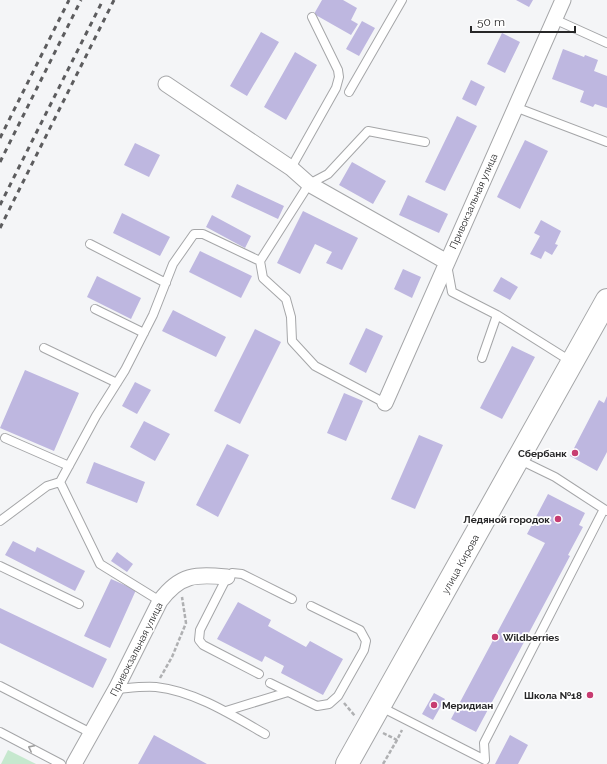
<svg xmlns="http://www.w3.org/2000/svg" width="607" height="764" viewBox="0 0 607 764" font-family="Raleway,sans-serif">
	<rect width="100%" height="100%" fill="#f4f5f7"/>
	<path fill="#c6e8ce" d="M8,750l28,14h-35z"/>
	<path fill="#beb7e0" d="M322,0h21l14,8 -6,12 7,4 -7,11 -37,-21z
		M516,0h17l-4,7z
		M362,21l13,7 -16,28 -13,-7z
		M261,32l18,10 -32,54 -17,-10z
		M502,33l18,9 -15,31 -18,-9z
		M563,49l21,8 1,-2 13,5 -4,11 13,5v32l-12,-4 -2,3 -13,-5 4,-11 -32,-12z
		M295,52l22,13 -31,55 -22,-13z
		M471,80l14,7 -9,19 -14,-7z
		M457,116l20,10 -32,65 -20,-9z
		M525,140l23,11 -28,58 -23,-12z
		M135,143l25,12 -11,22 -25,-12z
		M352,162l34,19 -13,23 -34,-19z
		M237,184l47,22 -6,13 -47,-22z
		M408,195l40,19 -9,19 -40,-18z
		M303,211l55,27 -16,32 -16,-7 6,-11 -17,-8 -15,30 -23,-11z
		M122,213l48,24 -10,19 -47,-23z
		M212,215l39,21 -6,12 -39,-21z
		M541,220l20,11 -6,13 3,1 -6,10 -7,-4 -4,8 -11,-5 10,-18 -6,-3z
		M200,251l52,25 -11,22 -52,-26z
		M403,269l18,8 -9,21 -18,-9z
		M97,276l44,22 -10,21 -44,-22z
		M501,277l17,10 -8,13 -17,-9z
		M173,310l53,27 -10,20 -54,-26z
		M366,328l17,8 -17,37 -17,-9z
		M255,329l26,13 -41,82 -26,-13z
		M512,346l23,11 -33,62 -22,-11z
		M25,370l54,23 -25,58 -54,-23z
		M135,382l16,8 -14,24 -15,-8z
		M344,393l19,8 -17,40 -19,-8z
		M607,396v56l-10,19 -27,-15 29,-56 5,3z
		M144,421l26,13 -15,27 -25,-14z
		M419,435l24,10 -28,64 -24,-10z
		M227,444l22,11 -31,62 -22,-12z
		M94,462l51,20 -8,21 -51,-20z
		M548,494l37,19 -6,12 4,2 -15,28 2,1 -94,176 -25,-13 94,-176 -18,-9z
		M13,541l22,11 2,-5 48,24 -10,20 -70,-36z
		M117,552l16,12 -6,8 -16,-11z
		M111,579l25,11 -26,58 -26,-12z
		M238,602l33,18 -3,6 38,21 4,-6 33,18 -20,36 -42,-22 3,-7 -19,-10 -3,6 -45,-23z
		M0,608l107,51 -14,29 -93,-45z
		M434,693l11,6 -12,21 -11,-6z
		M154,735l53,29h-69z
		M510,735l18,10 -10,19h-23z"/>
	<g fill="none" stroke-linecap="round" stroke-linejoin="round">
		<defs>
			<path id="lane" d="M554,19l53,24
				M349,92l53,-92
				M515,107l92,35
				M291,168l45,-80 3,-11 -1,-7 -26,-53
				M90,244l76,39
				M447,265l5,27 45,23 75,47
				M95,309l49,24
				M44,348l73,35
				M482,358l15,-43
				M385,403l-70,-37 -23,-25 -1,-24 -5,-18 -23,-21 -3,-17 49,-77 19,-10 40,-43 57,11
				M5,438l64,28
				M520,460l35,17 52,34
				M0,521l47,-35 13,-4
				M0,566l79,38
				M160,601l-60,-37 -40,-82 36,-66 29,-46 28,-55 20,-51 21,-30h9l57,27
				M259,674l-56,-29 -4,-5 1,-10 27,-53 5,-4 10,1 50,25
				M270,683l47,23 12,-2 9,-8 26,-46 2,-9 -6,-11 -49,-24
				M0,686l91,47
				M116,689c13,-1 27,-3 40,-2 38,4 76,28 109,47
				M381,707l104,53 -1,-17 120,-234
				M226,711l62,-19
				M0,732l61,32"/>
			<path id="street" d="M166,84l125,84 18,16 138,78
				M385,403l178,-403
				M74,764l42,-75 44,-88c20,-27 36,-27 67,-24"/>
			<path id="secondary" d="M347,764l260,-464"/>
		</defs>
		<use href="#lane" stroke="#a5a6a8" stroke-width="10"/>
		<use href="#street" stroke="#a5a6a8" stroke-width="17"/>
		<use href="#secondary" stroke="#a5a6a8" stroke-width="24"/>
		<path stroke="#afb0b2" stroke-width="2.5" stroke-dasharray="4 2" stroke-linecap="butt" d="M160,678l12,-21 14,-34 -4,-26
			M344,703l11,13
			M383,733l14,7 5,-10
			M383,764l14,-24"/>
		<use href="#lane" stroke="#fff" stroke-width="8"/>
		<use href="#street" stroke="#fff" stroke-width="15"/>
		<use href="#secondary" stroke="#fff" stroke-width="22"/>
		<path stroke="#5c5c5e" stroke-width="3" stroke-dasharray="5 5" stroke-linecap="butt" d="M0,138l69,-138
			M0,162l81,-162
			M0,205l103,-205
			M0,228l114,-228"/>
	</g>
	<defs><path id="oneway-chevron" d="M-2-3.5L2.5 0L-2 3.5" fill="none" stroke-width="1.6" stroke-linecap="round" stroke-linejoin="round"/></defs>
	<use stroke="#9e9e9e" href="#oneway-chevron" transform="translate(31 748) rotate(-153)"/>
	<g fill="#c73c71" stroke="#fff" stroke-width="1.5">
		<circle cx="575" cy="453" r="4"/>
		<circle cx="558" cy="519" r="4"/>
		<circle cx="495" cy="637" r="4"/>
		<circle cx="590" cy="695" r="4"/>
		<circle cx="434" cy="705" r="4"/>
	</g>
	<g text-anchor="middle" stroke-width="3.5" stroke-linejoin="round" paint-order="stroke">
		<g font-size="10" fill="#272728" stroke="#fff">
			<text transform="translate(473 201) rotate(-66)" y="4">Привокзальная улица</text>
			<text transform="translate(460 564) rotate(-61)" y="4">улица Кирова</text>
			<text transform="translate(136 649) rotate(-63)" y="4">Привокзальная улица</text>
		</g>
		<g font-size="10" font-weight="bold" fill="#272728" stroke="#fff" text-anchor="end">
			<text x="567" y="457">Сбербанк</text>
			<text x="550" y="523">Ледяной городок</text>
			<text x="503" y="641" text-anchor="start">Wildberries</text>
			<text x="582" y="699">Школа №18</text>
			<text x="442" y="709" text-anchor="start">Меридиан</text>
		</g>
	</g>
	<path d="M471 26v6h104v-6" fill="none" stroke="#272728" stroke-width="2"/>
	<text x="477" y="26" font-size="12" fill="#272728" stroke="#ffffff" stroke-width="3" paint-order="stroke">50 m</text>
</svg>
